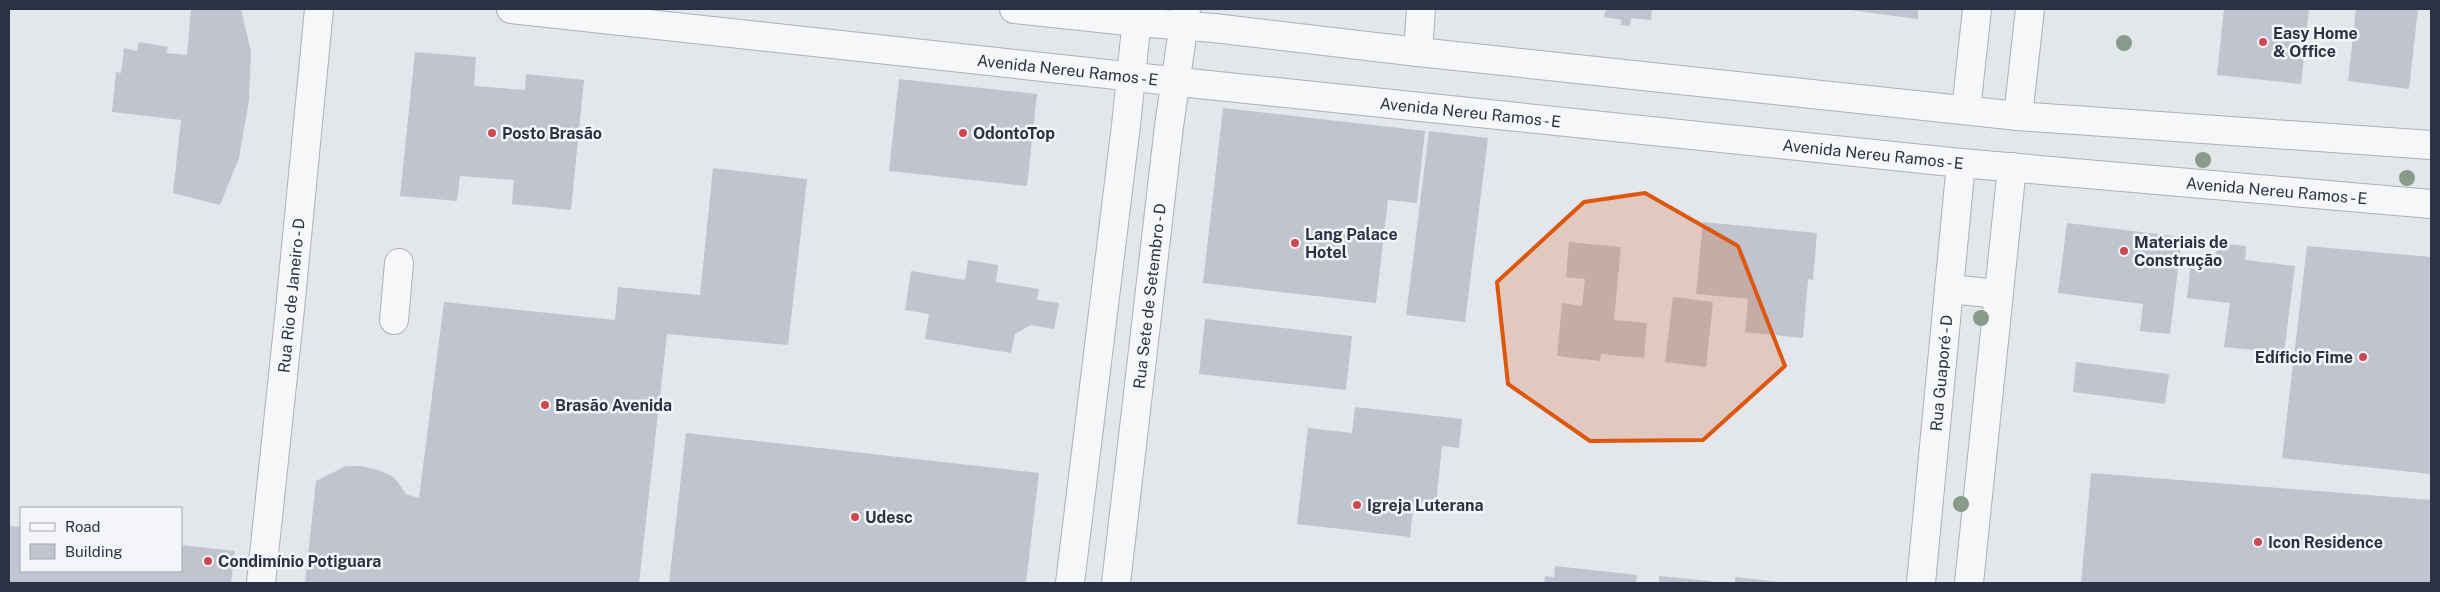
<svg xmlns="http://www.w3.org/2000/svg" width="2440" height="592" viewBox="0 0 2440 592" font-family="'Public Sans',sans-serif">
	<rect width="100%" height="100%" fill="#e3e6eb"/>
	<path fill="#c0c4ce" d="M191,9h50l10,43 -2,48 -10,58 -19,47 -47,-12 8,-73 -69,-8 4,-40 5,1 3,-25 13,3 2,-9 29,5 -2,6 21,2z
		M1606,9h46l-1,11 -20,-2 -1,8 -10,-1 2,-5 -18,-3z
		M1851,9h67v10l-68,-9z
		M2224,9h85l-8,75 -84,-9z
		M2356,9h62l-9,80 -61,-8z
		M415,52l61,5 -2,29 51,4 1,-16 58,6 -13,130 -59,-6 2,-24 -54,-4 -3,25 -57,-5z
		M899,79l138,15 -10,92 -138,-15z
		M1223,108l202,23 -8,72 -29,-3 -12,103 -173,-20z
		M1429,131l59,7 -23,184 -59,-7z
		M713,168l94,11 -19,166 -121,-11 -28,249h-334l11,-102 30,-15h16l16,4 16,7 12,17 13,4 25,-196 171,18 3,-33 82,8z
		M1703,222l114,11 -4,47 -5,-1 -5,59 -58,-6 3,-33 -52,-5z
		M2067,223l115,14 -12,97 -30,-3 3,-27 -85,-11z
		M1569,242l52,5 -7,73 33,3 -3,35 -43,-4 -1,7 -43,-5 5,-53 20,3 3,-27 -19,-2z
		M2217,243l29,3 -1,14 50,6 -11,87 -60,-6 6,-44 -43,-5 4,-37 24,3z
		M2307,246l124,11v217l-149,-16z
		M968,260l30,5 -2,17 43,7 -2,11 22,3 -5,26 -23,-4 -16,9 -4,19 -86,-14 4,-25 -24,-4 6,-39 54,9z
		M1673,297l40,5 -7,65 -41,-5z
		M1205,319l147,17 -6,54 -147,-16z
		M2076,362l93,12 -4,30 -92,-12z
		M1355,407l107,12 -3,29 -17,-2 -6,58 -22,-2 -4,35 -113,-13 11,-96 44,5z
		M686,433l353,40 -13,110h-357z
		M2091,473l340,27v83h-350z
		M9,526l12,1v44h160v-26l54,6 -4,32h-222z
		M1555,566l82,9 -1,8h-92l1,-7 9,1z
		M1659,576l52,5v2h-52z
		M1735,577l46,5v1h-46z"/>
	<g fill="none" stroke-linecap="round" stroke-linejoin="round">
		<defs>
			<g id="minor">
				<path id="s1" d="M511,9l697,76 753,78 470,41"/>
				<path d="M1014,9l123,13 77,6 204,24 600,64 413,29"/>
				<path d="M1418,52l3,-43"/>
				<path d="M1966,110l11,-101"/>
				<path d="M2018,116l12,-107"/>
				<path d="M1949,289l50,5"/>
				<path d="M394,320l5,-57"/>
				<path id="s2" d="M261,583l29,-274 29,-300"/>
				<path d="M1070,583l56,-458 12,-116"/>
				<path id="s3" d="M1116,583l53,-457 17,-117"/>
				<path id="s4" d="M1921,583l40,-420"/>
				<path d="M1969,583l43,-416"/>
			</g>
		</defs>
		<use href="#minor" stroke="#acb0b9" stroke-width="30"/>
		<use href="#minor" stroke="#f6f7f9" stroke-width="28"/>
	</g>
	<g fill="#879c88">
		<circle cx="2124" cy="43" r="8"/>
		<circle cx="2203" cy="160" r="8"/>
		<circle cx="2407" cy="178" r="8"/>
		<circle cx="1981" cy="318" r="8"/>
		<circle cx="1961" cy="504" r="8"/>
	</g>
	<path fill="#de570f" fill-opacity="0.2" stroke="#de570f" stroke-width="4" stroke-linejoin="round" d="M1645,193l93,53 47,120 -82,74 -113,1 -82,-57 -11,-102 87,-80z"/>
	<g fill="#d14751" stroke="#f3f5f8" stroke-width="2">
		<circle cx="2263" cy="42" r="5"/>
		<circle cx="492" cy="133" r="5"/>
		<circle cx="963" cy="133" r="5"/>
		<circle cx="1295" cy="243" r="5"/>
		<circle cx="2124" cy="251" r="5"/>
		<circle cx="2363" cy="357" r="5"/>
		<circle cx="545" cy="405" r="5"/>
		<circle cx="1357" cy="505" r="5"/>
		<circle cx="855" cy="517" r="5"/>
		<circle cx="2258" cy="542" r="5"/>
		<circle cx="208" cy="561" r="5"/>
	</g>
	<g text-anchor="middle" stroke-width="5" stroke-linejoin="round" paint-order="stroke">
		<g font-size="16" font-weight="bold" fill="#2a3244" stroke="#f3f5f8" text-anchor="start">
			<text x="2273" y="39">Easy Home<tspan x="2273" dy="18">&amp; Office</tspan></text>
			<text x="502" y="139">Posto Brasão</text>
			<text x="973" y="139">OdontoTop</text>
			<text x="1305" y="240">Lang Palace<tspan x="1305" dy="18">Hotel</tspan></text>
			<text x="2134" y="248">Materiais de<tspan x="2134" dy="18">Construção</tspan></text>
			<text x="2353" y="363" text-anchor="end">Edíficio Fime</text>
			<text x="555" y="411">Brasão Avenida</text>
			<text x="1367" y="511">Igreja Luterana</text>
			<text x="865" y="523">Udesc</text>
			<text x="2268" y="548">Icon Residence</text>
			<text x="218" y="567">Condimínio Potiguara</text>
		</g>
		<g font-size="16" fill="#2a3244" stroke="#f3f5f8">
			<text dy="6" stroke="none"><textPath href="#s1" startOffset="560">Avenida Nereu Ramos - E</textPath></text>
			<text dy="6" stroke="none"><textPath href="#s1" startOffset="965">Avenida Nereu Ramos - E</textPath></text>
			<text dy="6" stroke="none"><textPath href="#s1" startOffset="1370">Avenida Nereu Ramos - E</textPath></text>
			<text dy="6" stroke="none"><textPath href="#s1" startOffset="1775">Avenida Nereu Ramos - E</textPath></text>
			<text dy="6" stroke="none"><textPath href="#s2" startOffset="289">Rua Rio de Janeiro - D</textPath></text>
			<text dy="6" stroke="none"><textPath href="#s3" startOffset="289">Rua Sete de Setembro - D</textPath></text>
			<text dy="6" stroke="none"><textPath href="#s4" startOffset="211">Rua Guaporé - D</textPath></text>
		</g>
	</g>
	<rect width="2440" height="592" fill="none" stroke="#2a3244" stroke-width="20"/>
	<rect x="20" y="507" width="162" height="65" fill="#f3f5f8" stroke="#a3a7b0"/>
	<rect x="30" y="523" width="25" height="8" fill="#f6f7f9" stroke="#a3a7b0"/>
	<text x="65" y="532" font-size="15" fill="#2a3244">Road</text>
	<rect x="30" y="544" width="25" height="15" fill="#c0c4ce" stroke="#a3a7b0"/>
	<text x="65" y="557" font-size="15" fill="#2a3244">Building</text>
</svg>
